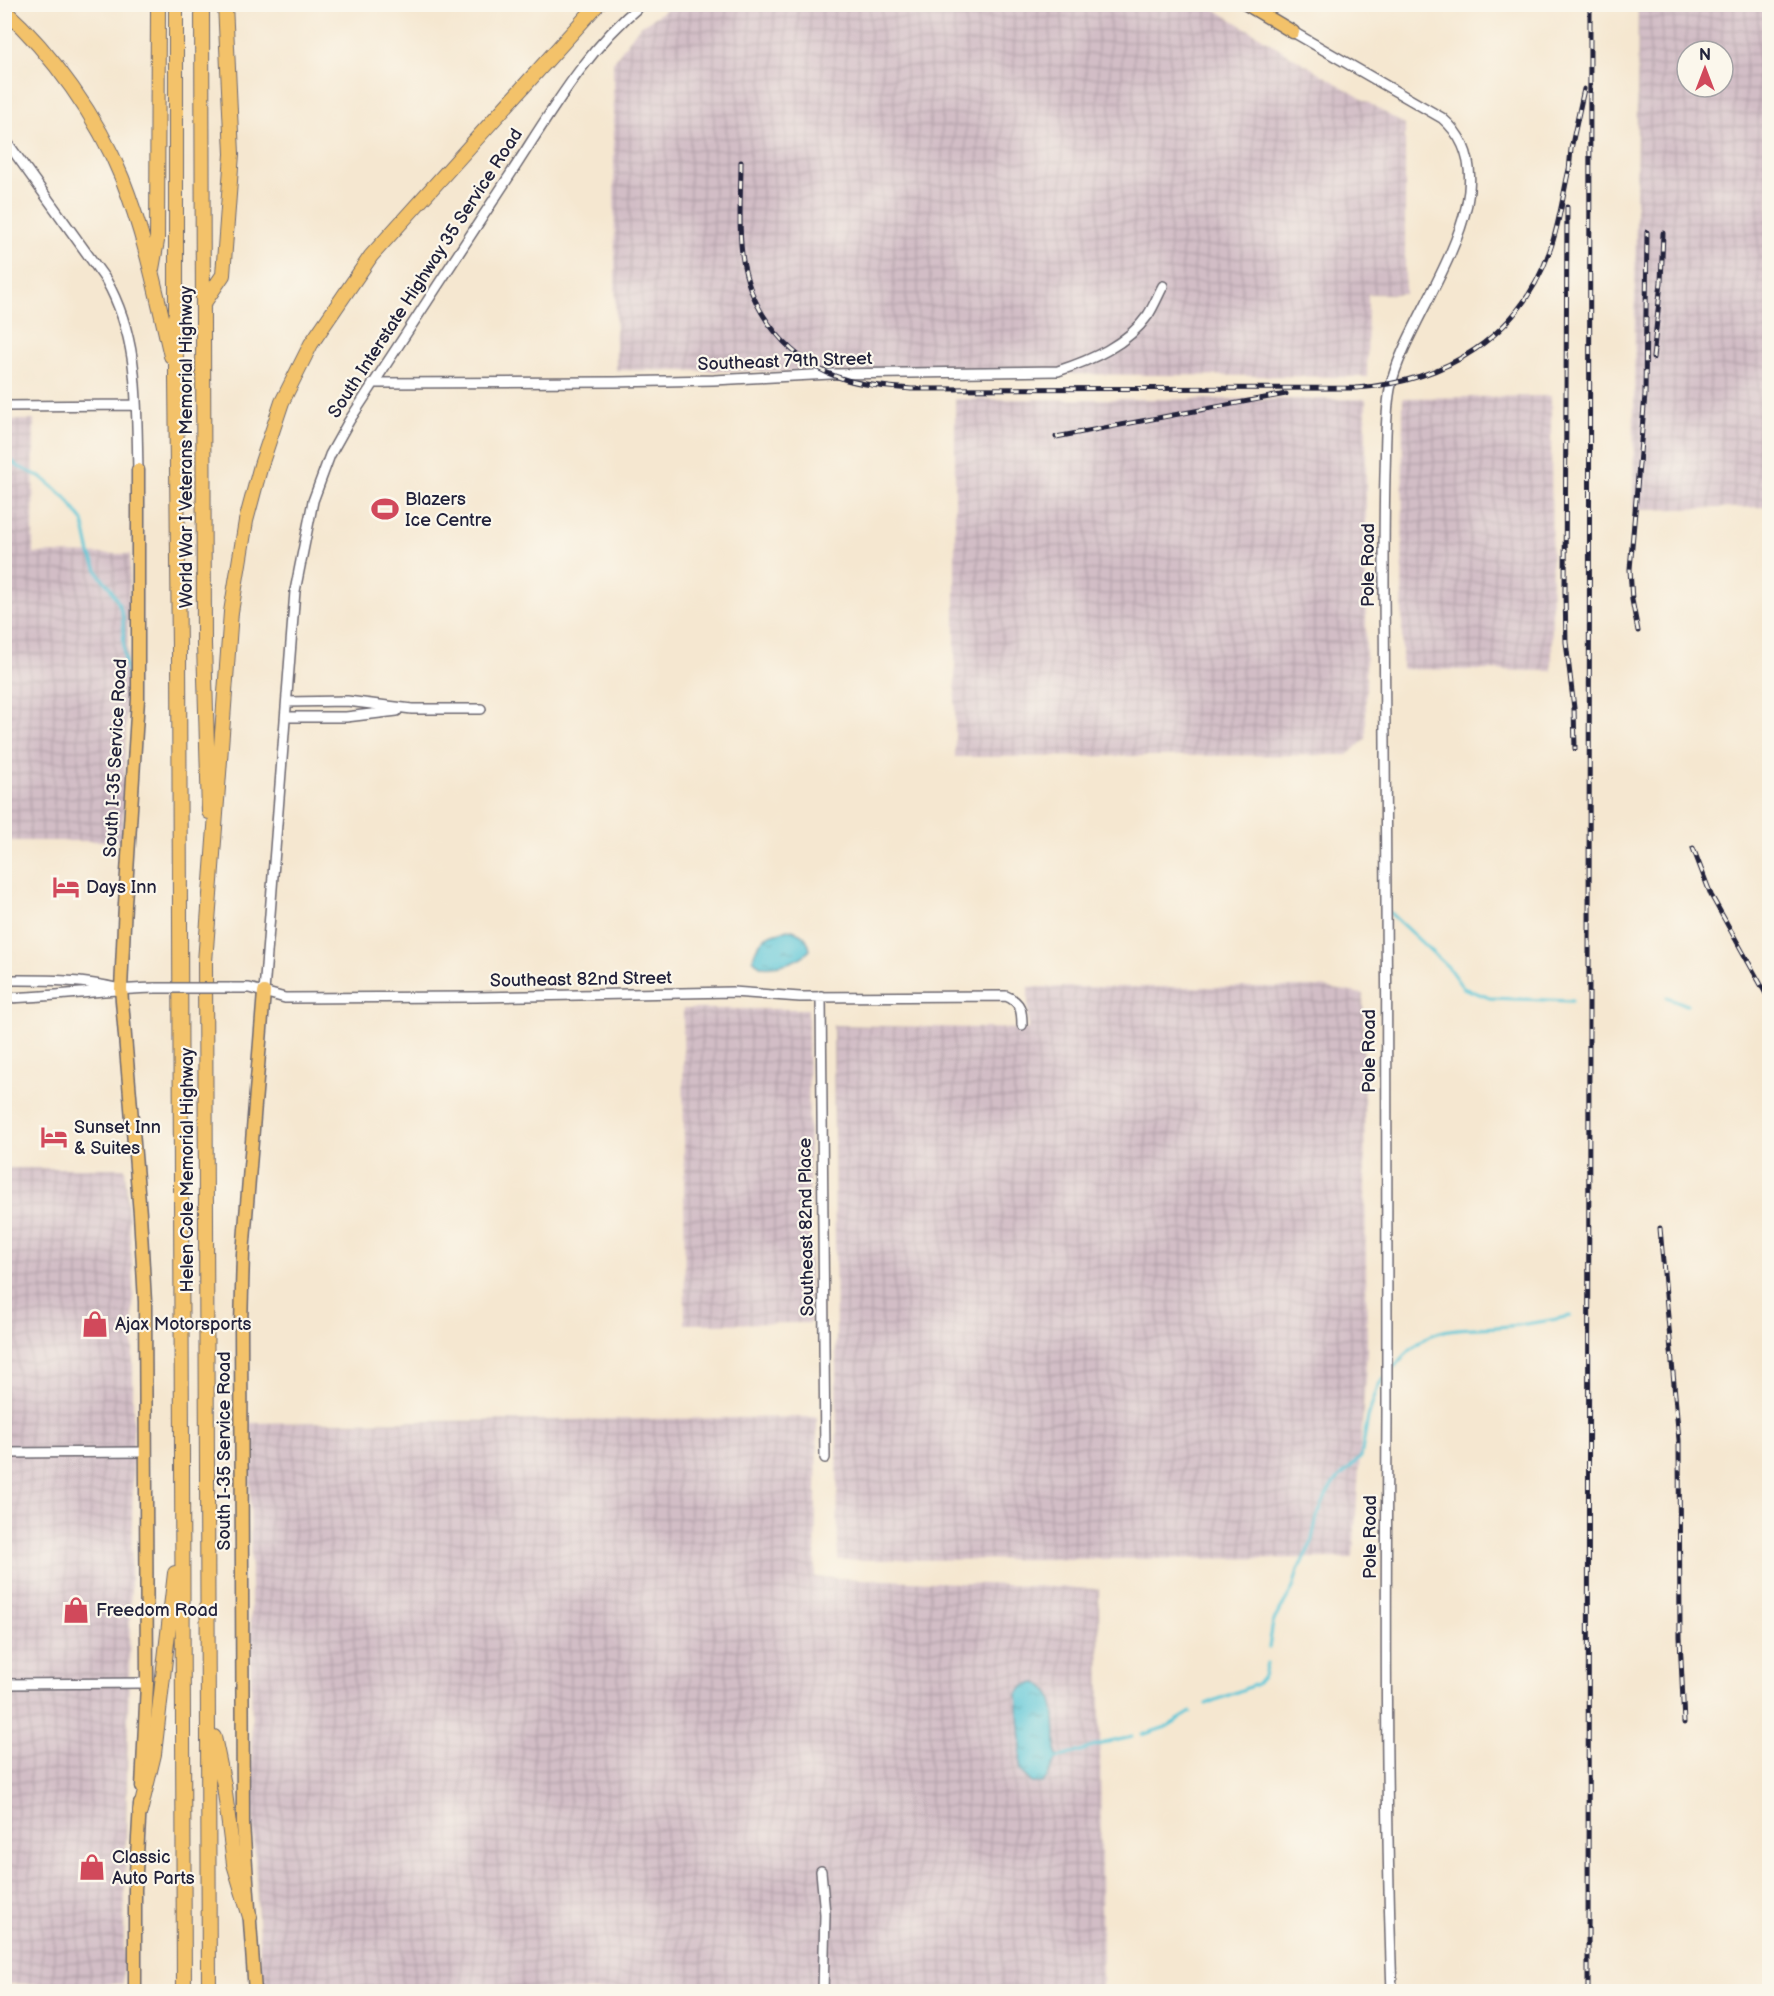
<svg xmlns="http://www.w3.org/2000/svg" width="1774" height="1996" viewBox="0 0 1774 1996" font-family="'Balsamiq Sans',sans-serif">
	<defs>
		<pattern id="industrial-grid" width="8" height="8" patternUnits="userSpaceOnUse" patternTransform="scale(1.5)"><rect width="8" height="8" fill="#d2bdc6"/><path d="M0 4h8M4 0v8" fill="none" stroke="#b4a2ab"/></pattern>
		<pattern id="water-ripples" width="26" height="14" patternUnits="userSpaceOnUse" patternTransform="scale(1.5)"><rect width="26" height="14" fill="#5cc6d7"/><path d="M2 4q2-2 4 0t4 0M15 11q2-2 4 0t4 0" fill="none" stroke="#4ca0b0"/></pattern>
	</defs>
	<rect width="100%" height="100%" fill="#fbf7ec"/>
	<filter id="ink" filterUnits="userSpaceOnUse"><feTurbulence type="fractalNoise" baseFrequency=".0167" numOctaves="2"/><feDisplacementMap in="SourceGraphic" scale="12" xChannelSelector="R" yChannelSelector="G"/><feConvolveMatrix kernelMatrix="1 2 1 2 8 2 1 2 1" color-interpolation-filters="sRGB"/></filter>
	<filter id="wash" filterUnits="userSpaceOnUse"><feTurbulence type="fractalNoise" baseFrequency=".008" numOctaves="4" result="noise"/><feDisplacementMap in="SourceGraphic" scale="24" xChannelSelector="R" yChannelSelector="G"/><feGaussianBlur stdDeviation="1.35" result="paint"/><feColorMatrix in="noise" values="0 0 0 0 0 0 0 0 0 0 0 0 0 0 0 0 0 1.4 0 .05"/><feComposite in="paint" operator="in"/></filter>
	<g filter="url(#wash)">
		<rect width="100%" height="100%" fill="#f5e7d0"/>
		<path fill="url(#industrial-grid)" fill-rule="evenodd" d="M673,5h535l197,120v169h-37l-1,83 -751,-7 -3,-308 26,-35z
			M1638,5h131v502l-136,3zM1687,51h36v36h-36z
			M1551,396l1,275 -150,-2 1,-271z
			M955,399h411v340l-19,16 -392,2z
			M5,420h29l-1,133 97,1 -7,287h-118z
			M1028,987h294l41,7 4,356 -14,208 -515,2 -5,-535 195,4z
			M683,1009h125l2,314 -125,1z
			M4,1168h121l8,112v191l-10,513h-118z
			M817,1417l-2,160 284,12 3,402h-840l-10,-188 -2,-380z"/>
		<path fill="url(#water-ripples)" stroke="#3f7489" stroke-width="1.5" d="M787,929c14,2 21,8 23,21 -11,12 -34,18 -50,16l-7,-7c2,-11 9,-22 20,-25 6,-2 10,-2 14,-5z
			M1036,1683c24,5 19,51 20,70l2,5c-7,9 -7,18 -16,25h-10l-12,-12 1,-32 -4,-45 7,-9z"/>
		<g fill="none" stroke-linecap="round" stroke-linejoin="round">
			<path stroke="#5cc6d7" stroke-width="3" d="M4,455l15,12 22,10 24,20 18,24 7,33 10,22 9,10 10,18 4,13 1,37 6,37
				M1389,912l59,55 15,21 27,10 82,3
				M1667,997l20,8
				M1394,1367c10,-11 22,-24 35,-31 22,-10 44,-7 68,-9 25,-2 48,-5 73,-11
				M1269,1648l4,-26 20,-34 5,-18 13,-26 6,-27 10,-23 6,-10 28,-27 7,-40 10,-31 6,-8
				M1206,1704l51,-20 7,-8 3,-13
				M1142,1735l24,-8 25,-15
				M1058,1758l47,-15 27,-6"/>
		</g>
	</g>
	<g filter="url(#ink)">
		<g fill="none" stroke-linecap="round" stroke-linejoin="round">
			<defs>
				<path id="minor" d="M1293,32l149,86c80,68 -37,195 -52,271 -5,28 -4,57 -5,86 -1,38 -1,76 -1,114 2,274 4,547 3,821 -1,194 -2,388 5,582
					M4,138l102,142c34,60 30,123 32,190
					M373,383l242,-1 99,-2 117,-6 227,-3c33,-11 69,-26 90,-56 6,-9 10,-20 15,-29
					M4,406l132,-1
					M287,702l60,-1 65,8h69
					M286,717h60l51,-6
					M4,980c38,0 76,-1 112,8
					M230,988h19l36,10 191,-1 257,-5 67,5 206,-1c15,6 16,15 16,29
					M264,992l31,-401 18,-90 17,-46 19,-34c52,-80 105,-160 157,-240 41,-62 78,-130 136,-177
					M821,996l4,462
					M4,998c51,-1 101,-9 151,-10
					M4,1453l142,-1
					M4,1684l143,-1
					M821,1871l4,43 -2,78"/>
				<path id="major" d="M1246,4l47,28
					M138,470v229l-13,205 -4,85 19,225 5,88 2,381 -5,104
					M135,1992v-103l5,-85
					M255,1992l-12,-168 -2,-499 2,-71 21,-262"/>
				<path id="highway" d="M176,4v374l3,272 5,1342
					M202,4l2,640 5,168
					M4,10c48,43 94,108 118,168 23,58 35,118 49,178
					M152,269l5,-28 1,-237
					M204,303l19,-28 9,-121 -7,-150
					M214,1737l10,48 10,79 16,53
					M140,1812l14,-58 21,-181
					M209,1992l-4,-1030 26,-350 15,-91 15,-56 21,-63 29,-58 60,-88 227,-252"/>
			</defs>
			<use href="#minor" stroke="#6c676f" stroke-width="12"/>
			<use href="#major" stroke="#6c676f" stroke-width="15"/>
			<use href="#highway" stroke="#6c676f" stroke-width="16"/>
			<use href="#minor" stroke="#fff" stroke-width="9"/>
			<use href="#major" stroke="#f3c26a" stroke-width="12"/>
			<use href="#highway" stroke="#f3c26a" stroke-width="14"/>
			<defs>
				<path id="rail" d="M741,162c0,30 -3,61 1,92 7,58 48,110 105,126 21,6 43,7 64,9l445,-1c89,-6 164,-51 194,-138 10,-28 13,-57 20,-85
					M1569,171l2,-22 13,-60
					M1567,207l-2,385 1,50 8,66 1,41
					M1653,358l8,-76 2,-49
					M1056,437l230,-43
					M1638,631l-6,-31 -2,-31 15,-174 2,-163
					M1693,848l18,47 59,106
					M1660,1228l19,212 1,197 4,86
					M1588,1992l2,-1988"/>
			</defs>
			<use href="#rail" stroke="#22223b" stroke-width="5"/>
			<use href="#rail" stroke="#fbf7ec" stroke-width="3" stroke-dasharray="9" stroke-linecap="butt"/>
			<defs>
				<path id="minor-bridge" d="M155,988h75"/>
			</defs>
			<use href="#minor-bridge" stroke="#6c676f" stroke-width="12" stroke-linecap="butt"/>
			<use href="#minor-bridge" stroke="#fff" stroke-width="9"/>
		</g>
	</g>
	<defs>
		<symbol id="stadium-bare" viewBox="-9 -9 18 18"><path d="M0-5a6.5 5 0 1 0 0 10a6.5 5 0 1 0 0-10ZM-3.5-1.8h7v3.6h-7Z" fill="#d1495b" stroke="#fbf7ec" stroke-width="2.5" paint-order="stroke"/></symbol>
		<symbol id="hotel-bare" viewBox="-9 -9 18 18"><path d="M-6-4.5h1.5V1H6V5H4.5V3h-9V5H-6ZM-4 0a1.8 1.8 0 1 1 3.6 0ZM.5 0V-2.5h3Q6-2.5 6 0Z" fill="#d1495b" stroke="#fbf7ec" stroke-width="2.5" paint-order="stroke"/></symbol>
		<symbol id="shop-bare" viewBox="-9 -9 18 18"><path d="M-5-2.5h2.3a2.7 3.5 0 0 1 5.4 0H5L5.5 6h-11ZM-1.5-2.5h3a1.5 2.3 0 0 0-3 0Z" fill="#d1495b" stroke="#fbf7ec" stroke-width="2.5" paint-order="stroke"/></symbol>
	</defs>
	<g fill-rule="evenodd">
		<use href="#stadium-bare" x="366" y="490" width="38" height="38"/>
		<use href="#hotel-bare" x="47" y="868" width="38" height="38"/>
		<use href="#hotel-bare" x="35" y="1118" width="38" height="38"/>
		<use href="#shop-bare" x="76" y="1305" width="38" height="38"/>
		<use href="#shop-bare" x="57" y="1591" width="38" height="38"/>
		<use href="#shop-bare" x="73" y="1848" width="38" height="38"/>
	</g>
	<g text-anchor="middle" stroke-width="4.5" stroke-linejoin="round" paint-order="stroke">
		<g font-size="18" fill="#22223b" stroke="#fbf7ec">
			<text transform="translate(425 273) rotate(-57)" y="6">South Interstate Highway 35 Service Road</text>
			<text transform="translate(785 361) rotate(-2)" y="6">Southeast 79th Street</text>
			<text transform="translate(186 447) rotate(-90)" y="6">World War I Veterans Memorial Highway</text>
			<text transform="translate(1368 565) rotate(-90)" y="6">Pole Road</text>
			<text transform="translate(115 758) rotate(-87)" y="6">South I-35 Service Road</text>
			<text transform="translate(581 979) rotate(-1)" y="6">Southeast 82nd Street</text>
			<text transform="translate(1369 1051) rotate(-90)" y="6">Pole Road</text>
			<text transform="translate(187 1170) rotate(-90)" y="6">Helen Cole Memorial Highway</text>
			<text transform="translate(806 1227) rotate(-91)" y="6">Southeast 82nd Place</text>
			<text transform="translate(224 1451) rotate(-90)" y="6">South I-35 Service Road</text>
			<text transform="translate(1370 1537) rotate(-90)" y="6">Pole Road</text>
		</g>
		<g font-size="18" fill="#22223b" stroke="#fbf7ec" text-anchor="start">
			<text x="405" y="505">Blazers<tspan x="405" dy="21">Ice Centre</tspan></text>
			<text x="86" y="893">Days Inn</text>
			<text x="74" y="1133">Sunset Inn<tspan x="74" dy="21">&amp; Suites</tspan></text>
			<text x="115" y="1330">Ajax Motorsports</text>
			<text x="96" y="1616">Freedom Road</text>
			<text x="112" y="1863">Classic<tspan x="112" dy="21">Auto Parts</tspan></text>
		</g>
	</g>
	<rect width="1774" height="1996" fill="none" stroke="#fbf7ec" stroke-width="24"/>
	<g transform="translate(1705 69)"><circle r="28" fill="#fbf7ec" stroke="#a4a2a5" stroke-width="1.5"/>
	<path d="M0-4.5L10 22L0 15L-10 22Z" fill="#d1495b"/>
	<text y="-9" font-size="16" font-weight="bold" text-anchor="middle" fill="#22223b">N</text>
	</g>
</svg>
